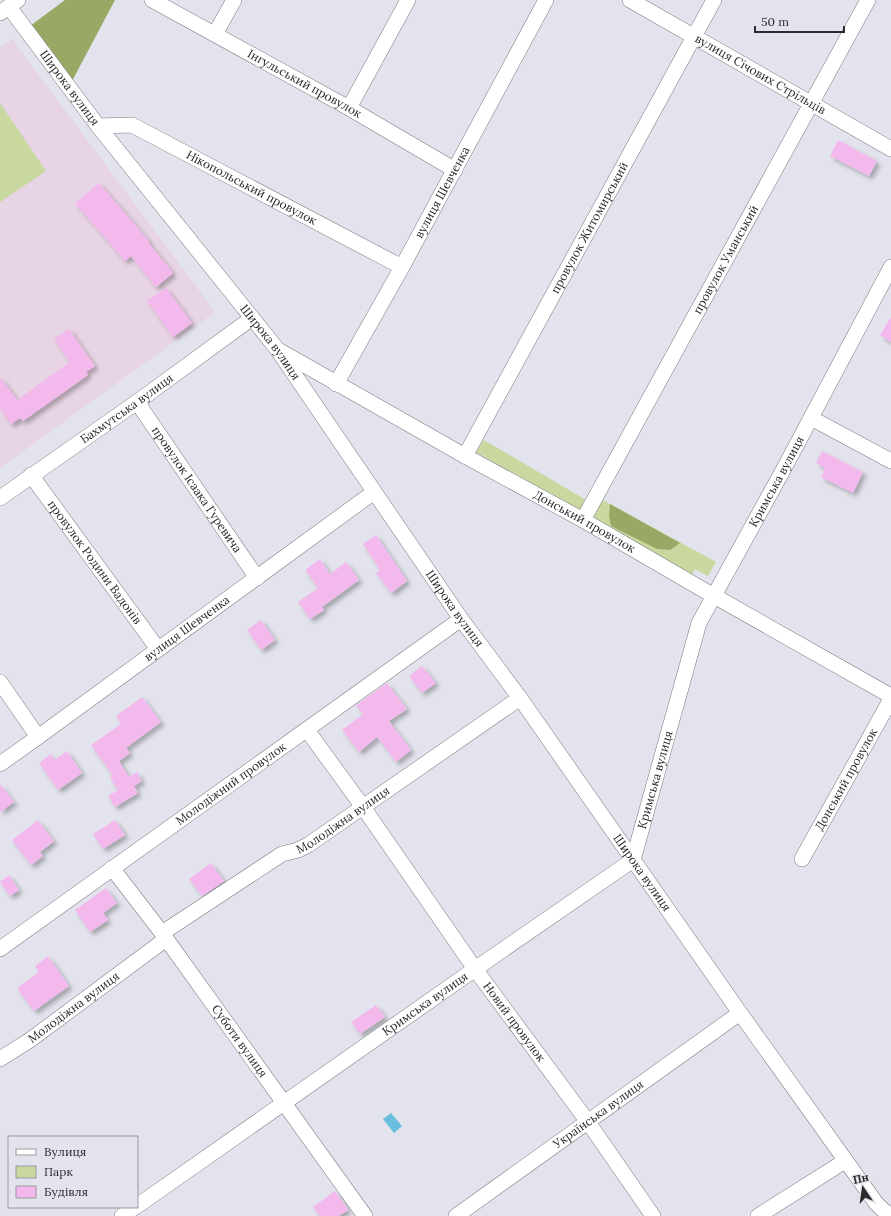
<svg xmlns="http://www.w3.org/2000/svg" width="891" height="1216" viewBox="0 0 891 1216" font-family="Lora,serif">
	<defs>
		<filter id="shadow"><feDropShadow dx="3.5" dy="3.5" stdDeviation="2" flood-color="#0004"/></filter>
	</defs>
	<rect width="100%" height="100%" fill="#e2e3ec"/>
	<path fill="#e7d4e4" d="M12,39l203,273 -215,156v-420z"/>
	<path fill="#c9d89f" d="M0,103l46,68 -46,31z
		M484,440l102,60 -7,11 -103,-59z
		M601,499l115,63 -8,14 -13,-7 -3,5 -101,-56z"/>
	<path fill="#99a965" d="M65,0h50l-44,83 -41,-57z
		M610,504l70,39 -10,7 -13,-1 -46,-23 -2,-10z"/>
	<path fill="#69bddd" d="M391,1113l11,13 -8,7 -11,-14z"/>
	<path fill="#f3b9ed" filter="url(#shadow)" d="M838,140l39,21 -8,15 -39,-20z
		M99,183l50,58 -1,1 25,31 -17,14 -25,-31 -6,5 -50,-58z
		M166,288l26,35 -19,14 -26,-36z
		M891,317v25l-11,-7z
		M69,329l26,37 -9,6 2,3 -65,46 -3,-3 -9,6 -11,-16v-31l17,23 53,-38 -16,-23z
		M822,451l41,21 -10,21 -32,-16 4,-9 -9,-5z
		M376,535l31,46 -16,12 -15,-20 4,-3 -17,-26z
		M320,559l10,15 16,-12 13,18 -37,27 2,3 -14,9 -12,-17 20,-14 -13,-18z
		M261,620l14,20 -14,10 -14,-20z
		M422,666l14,17 -14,10 -13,-17z
		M387,683l20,26 -18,12 22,29 -15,12 -19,-25 -18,15 -17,-22 21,-16 -7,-9z
		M142,697l19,25 -35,26 4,5 -11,8 10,16 8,-5 5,9 -8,5 4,7 -23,14 -7,-11 10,-6 -8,-12 3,-2 -22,-31 30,-21 -5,-8z
		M67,751l15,22 -24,17 -19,-27 12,-9 4,6z
		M0,784l14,18 -14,10z
		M38,820l16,21 -14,11 3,4 -12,9 -19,-25z
		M115,820l10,15 -22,14 -10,-15z
		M211,863l13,18 -22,15 -13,-17z
		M9,875l10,15 -9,6 -10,-14z
		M106,888l11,15 -14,10 5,7 -18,12 -15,-22z
		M48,956l21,30 -35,25 -17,-23 22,-16 -4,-6z
		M376,1005l9,12 -25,17 -9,-12z
		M335,1191l13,19 -9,6h-19l-7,-9z"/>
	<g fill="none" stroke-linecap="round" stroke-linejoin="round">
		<defs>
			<g id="minor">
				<path id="s1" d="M152,0l197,108 106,62"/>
				<path id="s2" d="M630,0l261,149"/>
				<path id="s3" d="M9,7l89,119 179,223 184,270 59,79 220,315 136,190 7,7 8,6"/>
				<path d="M0,13l18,-13"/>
				<path d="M215,34l19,-34"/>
				<path d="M349,108l59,-108"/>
				<path id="s4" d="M98,126l34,-1 270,142"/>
				<path id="s5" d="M280,351l185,105 118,64 124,72 184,104"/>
				<path id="s6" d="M336,384l66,-117 144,-267"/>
				<path id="s7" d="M137,402l120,176"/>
				<path d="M811,418l80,43"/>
				<path id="s8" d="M465,456l249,-456"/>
				<path id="s9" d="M31,475l127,174"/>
				<path id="s10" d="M0,498l137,-96 115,-84"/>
				<path id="s11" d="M583,520l285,-520"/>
				<path d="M0,682l38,55"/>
				<path id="s12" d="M307,730l56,77 112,162 113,153 65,94"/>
				<path id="s13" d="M0,764l38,-27 336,-245"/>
				<path id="s14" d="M802,859l89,-160"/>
				<path id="s15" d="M112,868l50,65 203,283"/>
				<path id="s16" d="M162,933l120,-79 16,-4 10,-5 212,-147"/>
				<path id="s17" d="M0,949l461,-330"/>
				<path id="s18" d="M0,1059l30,-19 136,-101"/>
				<path id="s19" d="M137,1206l338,-237 158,-109 66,-237 88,-160 104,-196"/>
				<path d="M122,1216l13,-9"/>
				<path id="s20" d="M456,1216l284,-203"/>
				<path d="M758,1216l87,-55"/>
			</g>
		</defs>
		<use href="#minor" stroke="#7b7c84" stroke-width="16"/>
		<use href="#minor" stroke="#fff" stroke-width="15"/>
	</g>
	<g text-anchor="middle" stroke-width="3" stroke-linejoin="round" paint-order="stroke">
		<g font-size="12" fill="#2a2a2d" stroke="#e2e3ec">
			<text dy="4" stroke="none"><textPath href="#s2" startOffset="150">вулиця Січових Стрільців</textPath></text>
			<text dy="4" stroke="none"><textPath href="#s1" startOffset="174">Інгульський провулок</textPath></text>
			<text dy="4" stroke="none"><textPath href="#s3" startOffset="101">Широка вулиця</textPath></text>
			<text dy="4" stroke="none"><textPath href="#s4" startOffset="169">Нікопольський провулок</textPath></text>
			<text dy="4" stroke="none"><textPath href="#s6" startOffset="219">вулиця Шевченка</textPath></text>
			<text dy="4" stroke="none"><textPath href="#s8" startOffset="260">провулок Житомирський</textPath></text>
			<text dy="4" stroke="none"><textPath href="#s11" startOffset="297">провулок Уманський</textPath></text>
			<text dy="4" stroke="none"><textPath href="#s3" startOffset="425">Широка вулиця</textPath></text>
			<text dy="4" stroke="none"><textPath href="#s10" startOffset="155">Бахмутська вулиця</textPath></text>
			<text dy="4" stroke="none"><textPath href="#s19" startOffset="1012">Кримська вулиця</textPath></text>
			<text dy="4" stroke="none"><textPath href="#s7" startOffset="106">провулок Ісаака Гуревича</textPath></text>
			<text dy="4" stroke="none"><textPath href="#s5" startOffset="349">Донський провулок</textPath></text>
			<text dy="4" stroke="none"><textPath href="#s9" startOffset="108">провулок Родини Вадонів</textPath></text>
			<text dy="4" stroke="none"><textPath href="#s3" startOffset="749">Широка вулиця</textPath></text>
			<text dy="4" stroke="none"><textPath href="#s13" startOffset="231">вулиця Шевченка</textPath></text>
			<text dy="4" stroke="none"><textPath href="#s14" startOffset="91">Донський провулок</textPath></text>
			<text dy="4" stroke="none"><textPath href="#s19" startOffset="688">Кримська вулиця</textPath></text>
			<text dy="4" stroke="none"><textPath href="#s17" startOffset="284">Молодіжний провулок</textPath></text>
			<text dy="4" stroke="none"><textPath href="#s16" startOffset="214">Молодіжна вулиця</textPath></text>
			<text dy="4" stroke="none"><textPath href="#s3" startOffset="1073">Широка вулиця</textPath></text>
			<text dy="4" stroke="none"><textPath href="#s19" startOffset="352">Кримська вулиця</textPath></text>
			<text dy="4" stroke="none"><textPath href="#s18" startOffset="90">Молодіжна вулиця</textPath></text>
			<text dy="4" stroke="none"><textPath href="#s12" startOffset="358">Новий провулок</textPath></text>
			<text dy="4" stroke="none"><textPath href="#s15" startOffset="215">Суботи вулиця</textPath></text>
			<text dy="4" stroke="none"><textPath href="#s20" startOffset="175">Українська вулиця</textPath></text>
		</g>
	</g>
	<rect x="8" y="1136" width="130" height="72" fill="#e2e3ec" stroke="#9899a0"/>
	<rect x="16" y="1149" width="20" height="6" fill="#ffffff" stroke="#9899a0"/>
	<text x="44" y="1156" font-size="12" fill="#2a2a2d">Вулиця</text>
	<rect x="16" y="1166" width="20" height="12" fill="#c9d89f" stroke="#9899a0"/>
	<text x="44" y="1176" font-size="12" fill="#2a2a2d">Парк</text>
	<rect x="16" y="1186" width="20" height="12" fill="#f3b9ed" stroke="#9899a0"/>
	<text x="44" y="1196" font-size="12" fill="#2a2a2d">Будівля</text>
	<g transform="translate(863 1188) rotate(347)" stroke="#e2e3ec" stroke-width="3" paint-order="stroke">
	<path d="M0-3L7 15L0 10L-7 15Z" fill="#2a2a2d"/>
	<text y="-6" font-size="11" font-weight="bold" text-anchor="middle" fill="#2a2a2d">Пн</text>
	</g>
	<path d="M755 26v6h89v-6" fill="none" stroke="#2a2a2d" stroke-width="2"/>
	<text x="761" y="26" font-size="12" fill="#2a2a2d" stroke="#e2e3ec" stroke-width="3" paint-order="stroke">50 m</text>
</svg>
